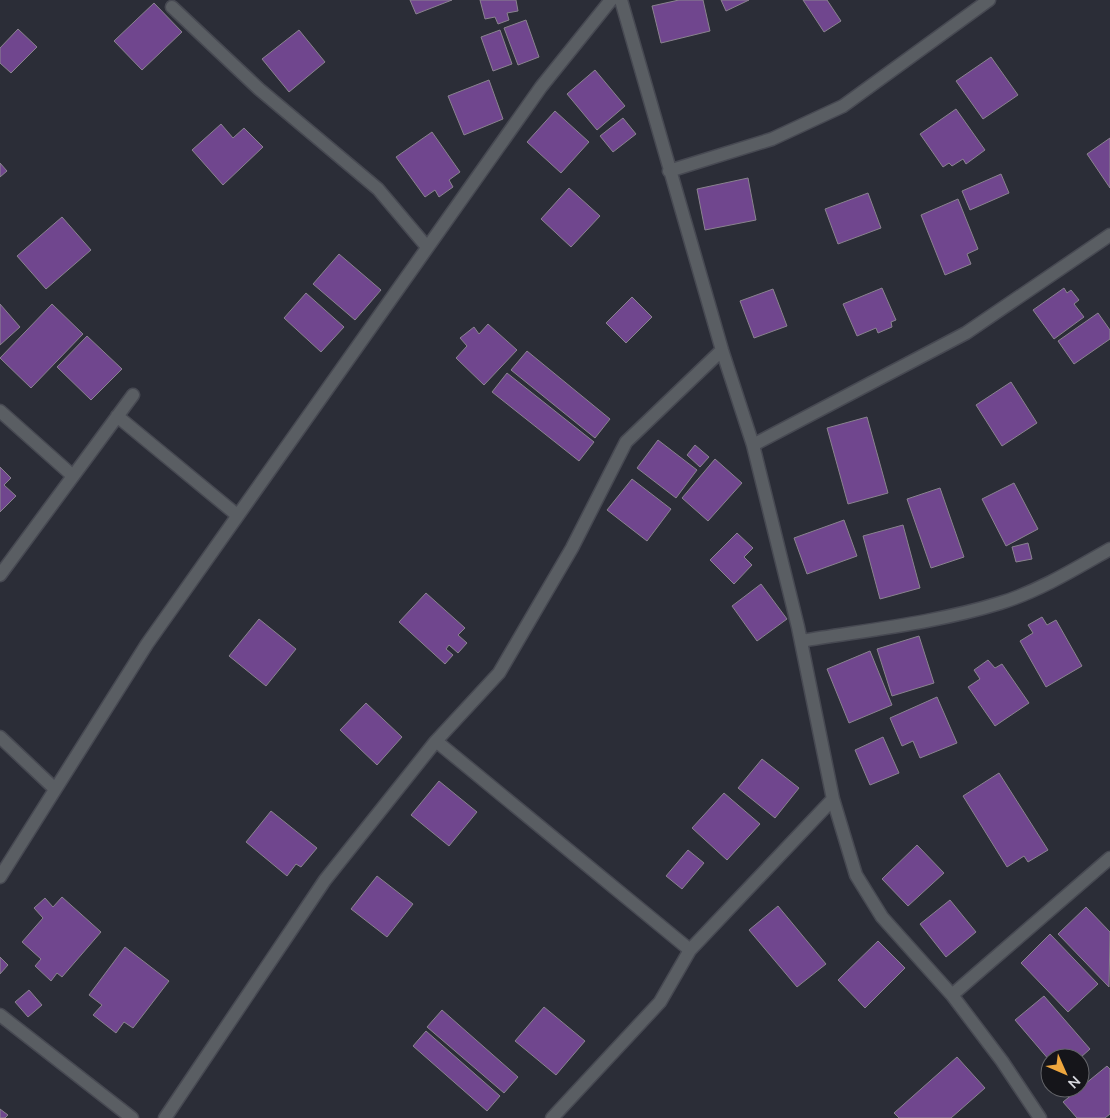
<svg xmlns="http://www.w3.org/2000/svg" width="1110" height="1118" viewBox="0 0 1110 1118" font-family="Mulish,sans-serif">
	<rect width="100%" height="100%" fill="#2b2d37"/>
	<path fill="#70468e" stroke="#8a838f" d="M410,0h42l-36,14z
		M480,0h36l2,11 -11,2 2,7 -11,4 -3,-7 -10,2z
		M679,0h24l7,31 -49,12 -9,-37z
		M721,0h28l-23,11z
		M803,0h24l14,21 -17,11z
		M154,3l28,29 -40,38 -28,-29z
		M526,20l13,37 -21,8 -14,-37z
		M18,29l19,18 -26,26 -11,-10v-15z
		M299,30l26,32 -36,30 -27,-33z
		M500,30l12,34 -19,7 -12,-34z
		M991,57l27,38 -35,24 -27,-38z
		M595,70l30,36 -28,24 -30,-36z
		M489,80l14,39 -39,16 -16,-39z
		M956,109l29,41 -19,14 -3,-5 -11,7 -3,-3 -6,4 -23,-33z
		M555,111l34,31 -28,31 -34,-31z
		M623,118l13,16 -23,18 -13,-16z
		M221,124l12,14 11,-10 19,19 -40,38 -31,-35z
		M432,132l28,40 -11,8 4,7 -14,10 -4,-7 -10,7 -29,-40z
		M1110,138v50l-23,-34z
		M0,163l7,8 -7,6z
		M1001,174l8,19 -39,17 -8,-19z
		M748,178l8,42 -51,10 -8,-41z
		M569,188l31,28 -29,31 -30,-28z
		M868,193l13,35 -43,16 -13,-35z
		M958,199l20,50 -11,5 4,10 -26,11 -24,-60z
		M62,217l29,33 -45,39 -29,-33z
		M339,254l42,36 -26,30 -42,-36z
		M882,288l14,32 -5,2 1,5 -14,6 -2,-5 -19,8 -14,-32z
		M1064,288l3,5 4,-3 8,10 -5,4 10,13 -30,22 -21,-29z
		M773,289l14,37 -33,12 -14,-37z
		M306,293l38,34 -23,25 -37,-34z
		M632,297l20,20 -26,26 -20,-20z
		M0,304l20,23 -20,18z
		M52,304l31,30 -52,54 -31,-30z
		M1098,313l12,17v9l-36,25 -16,-23z
		M488,324l29,26 -33,35 -28,-27 11,-12 -7,-8 14,-11 5,7z
		M87,336l35,33 -31,31 -34,-33z
		M527,351l83,68 -15,19 -84,-68z
		M507,373l87,69 -15,19 -87,-69z
		M1011,382l26,41 -35,23 -26,-41z
		M867,417l21,76 -40,11 -21,-76z
		M658,440l39,30 -21,28 -39,-30z
		M695,445l14,12 -9,10 -13,-12z
		M715,459l27,24 -34,38 -26,-23z
		M0,467l11,11 -7,7 12,11 -16,16z
		M632,479l39,30 -24,32 -40,-31z
		M1014,483l24,46 -32,17 -24,-47z
		M940,488l24,69 -33,11 -24,-69z
		M844,520l13,36 -50,18 -13,-36z
		M903,525l17,63 -40,11 -17,-63z
		M737,533l16,15 -9,9 8,8 -18,19 -24,-24z
		M1028,543l4,16 -16,3 -4,-15z
		M761,584l26,35 -30,22 -25,-35z
		M426,593l39,35 -7,7 9,8 -9,10 -9,-8 -3,4 7,6 -8,9 -46,-42z
		M1042,617l5,8 9,-5 26,46 -36,21 -26,-46 13,-8 -5,-8z
		M259,619l37,30 -30,37 -37,-30z
		M919,636l15,47 -42,13 -15,-47z
		M870,651l22,54 -43,18 -22,-54z
		M988,660l7,8 7,-4 27,39 -34,23 -27,-39 12,-8 -6,-9z
		M937,697l20,46 -37,15 -7,-17 -11,5 -12,-28z
		M366,703l36,34 -25,28 -37,-35z
		M883,737l16,36 -29,12 -15,-35z
		M762,759l37,29 -24,30 -37,-30z
		M999,773l49,77 -20,12 -4,-6 -17,11 -44,-71z
		M439,781l38,31 -28,34 -38,-31z
		M724,793l36,31 -33,36 -35,-32z
		M271,811l46,37 -16,19 -5,-3 -9,12 -41,-34z
		M917,845l27,28 -36,33 -26,-27z
		M688,850l16,13 -22,26 -16,-13z
		M377,876l36,28 -26,33 -36,-28z
		M62,897l39,35 -39,45 -5,-4 -6,8 -16,-15 6,-7 -19,-17 21,-24 -9,-10 11,-10 8,9z
		M950,900l26,32 -30,25 -26,-33z
		M778,906l48,58 -29,23 -48,-57z
		M1086,907l24,25 -1,55 -51,-53z
		M1050,934l48,50 -30,28 -47,-49z
		M878,941l27,27 -40,40 -27,-28z
		M125,947l44,34 -36,47 -9,-6 -8,11 -23,-18 9,-10 -13,-10z
		M0,957l8,8 -8,9z
		M29,990l13,15 -14,12 -13,-15z
		M1044,996l46,53 -10,9h-30v3l-35,-41z
		M544,1007l41,34 -29,34 -41,-34z
		M442,1010l76,67 -14,16 -77,-66z
		M426,1031l74,65 -13,15 -74,-65z
		M957,1057l28,31 -34,30h-52l-5,-5z
		M1107,1066l3,3v45l-5,4h-28l-14,-16z
		M0,1109l8,6 -3,3h-5z"/>
	<g fill="none" stroke-linecap="round" stroke-linejoin="round">
		<defs>
			<path id="minor" d="M621,0l101,350 31,95 45,182 35,172 23,76 26,42 70,78 50,66 38,57
				M172,7l87,82 119,100 49,58
				M669,171l103,-32 71,-33 146,-106
				M0,411l73,65
				M117,416l120,99
				M753,445l213,-112 144,-98
				M0,575l133,-180
				M801,641c66,-11 135,-18 199,-38 39,-12 75,-34 110,-54
				M0,737l55,52
				M436,741l254,209
				M0,877l147,-233 394,-557 70,-87
				M952,995l158,-137
				M0,1015l132,103
				M165,1118l160,-238 111,-139 63,-68 73,-125 54,-106 96,-92
				M552,1118l108,-116 30,-52 143,-151"/>
		</defs>
		<use href="#minor" stroke="#474952" stroke-width="15"/>
		<use href="#minor" stroke="#5a5e63" stroke-width="12"/>
	</g>
	<g transform="translate(1065 1073) rotate(135)"><circle r="24" fill="#15151a" stroke="#636469"/>
	<path d="M0-4L9 19L0 12L-9 19Z" fill="#efa73e"/>
	<text y="-8" font-size="14" font-weight="bold" text-anchor="middle" fill="#d9dae0">N</text>
	</g>
</svg>
